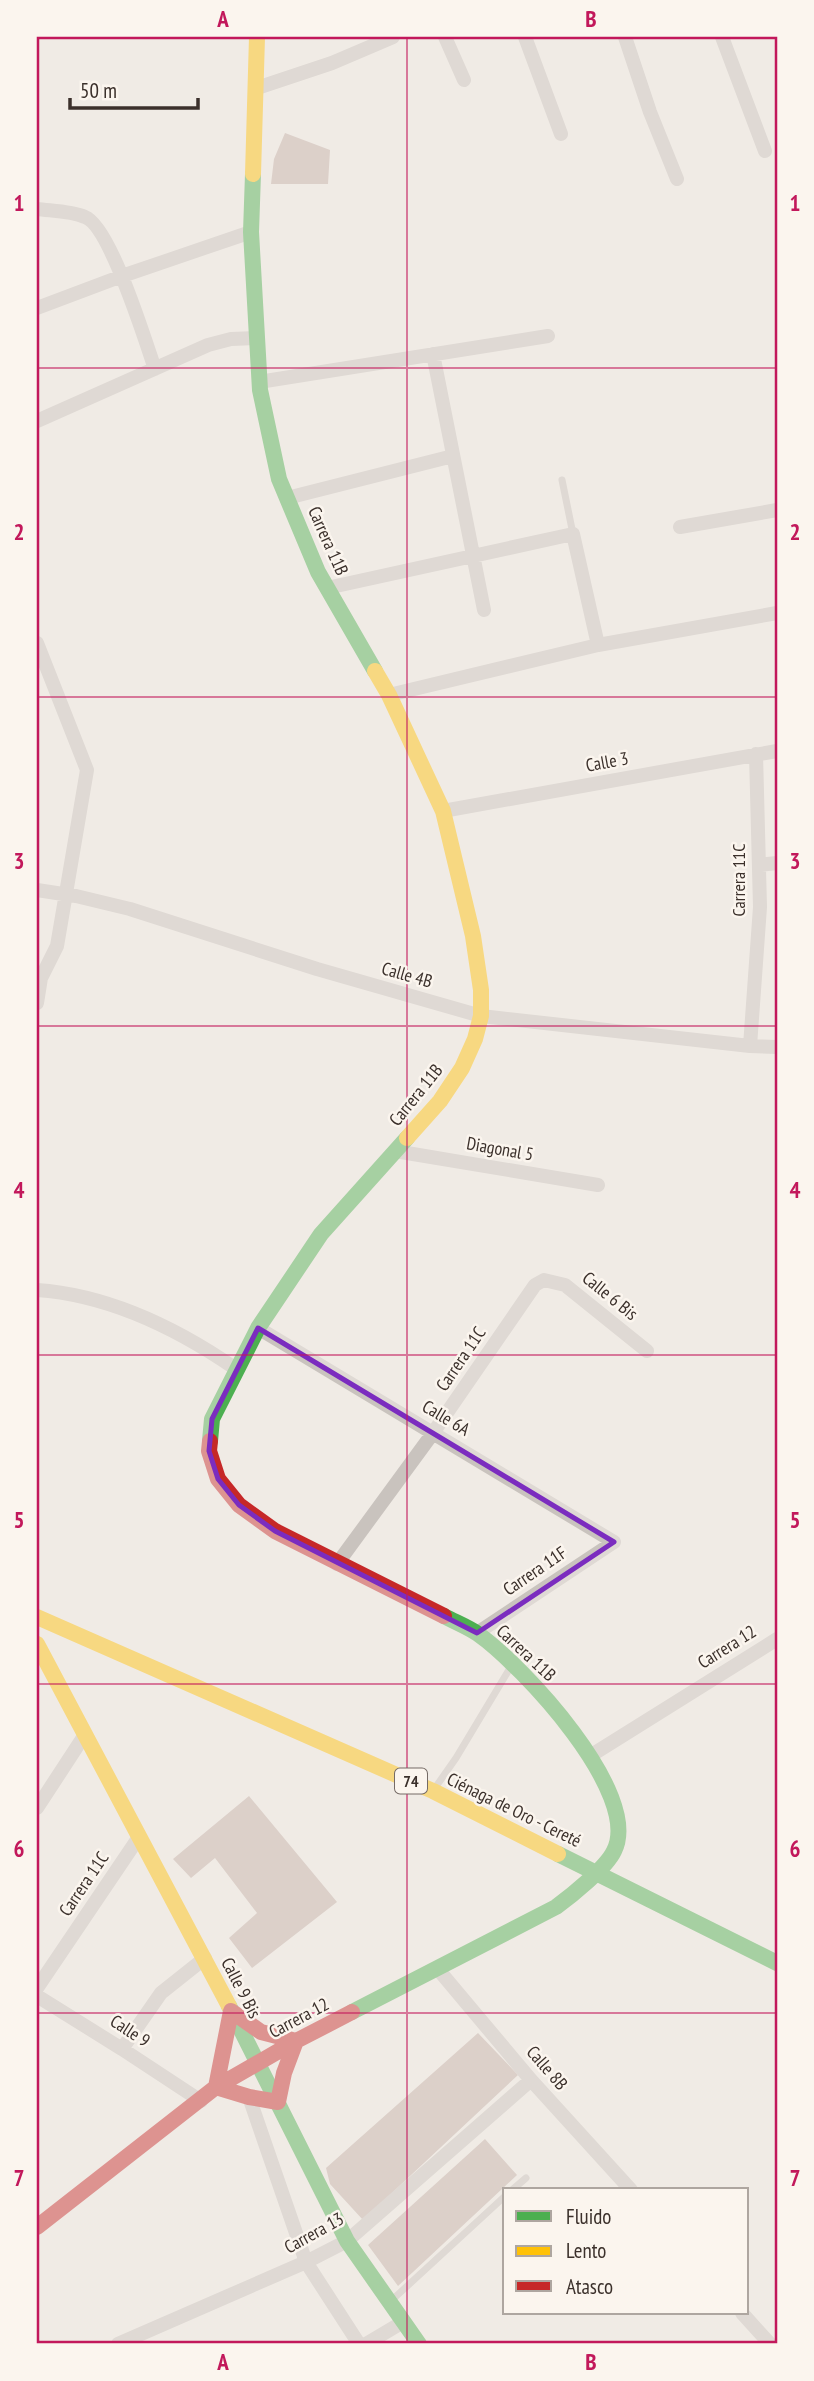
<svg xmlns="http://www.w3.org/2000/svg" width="814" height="2381" viewBox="0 0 814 2381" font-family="'PT Sans Narrow',sans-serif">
	<rect width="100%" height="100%" fill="#f0ebe5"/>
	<path fill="#c3afa7" d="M285,133l45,17 -2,34h-57l3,-25z
		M249,1796l88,106 -85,66 -23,-30 28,-25 -42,-55 -24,20 -18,-19z
		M478,2033l40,42 -155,145 -33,-36 -4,-16z
		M485,2139l32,36 -119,111 -30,-41z"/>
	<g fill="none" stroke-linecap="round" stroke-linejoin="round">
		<path stroke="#c9c3be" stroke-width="7" d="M562,480l11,54
			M435,1788l21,-30 54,-90
			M512,2190l14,-12
			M392,2300l112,-103"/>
		<path stroke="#c9c3be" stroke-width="14" d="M445,37l19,43
			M525,37l36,97
			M625,37l25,75 27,67
			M722,37l43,114
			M257,88l75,-25 61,-26
			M37,209c15,2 34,2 48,8 25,9 60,123 70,152
			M37,308l85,-32 129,-44
			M433,354l51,256
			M259,382l289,-46
			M37,421l171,-76 23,-6 26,-1
			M287,498l166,-42
			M680,527l97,-17
			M327,588l246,-54 25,111
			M37,643l50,127 -30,176 -16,32 -4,25
			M389,695l209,-50 179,-32
			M443,811l334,-60
			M759,865l18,-2
			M37,890l39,6 54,13 187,60 164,47 269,30 27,1
			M750,1046l10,-139 -4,-153
			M395,1151l203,34
			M37,1290c72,5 141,39 199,79
			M258,1328l356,214 -137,91
			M337,1564l96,-131 102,-148 9,-5 21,5 82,66
			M590,1756l187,-117
			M37,1808l47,-72
			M437,1968l94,112 100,110
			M37,1988l102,-151
			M37,1996l85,53 79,52
			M122,2049l39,-56 44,-35
			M249,2097l57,165 53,82
			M742,2313l28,31
			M118,2344l188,-82 41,-21 184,-161
			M366,2344l37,-22"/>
		<path stroke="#4caf50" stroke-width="16" d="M253,174l-2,58 9,158 19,89 39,93 57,99
			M210,1441l2,-22 46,-91 63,-94 86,-96
			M558,1854l219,109
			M229,2006l118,235 72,103
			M352,2012l204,-105c15,-11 50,-39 58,-56 29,-57 -92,-186 -136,-217 -10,-7 -23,-12 -34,-18"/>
		<path stroke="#ffc107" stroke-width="16" d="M253,174l4,-137
			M375,671l14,24 54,116 30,125 8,54v26l-6,23 -13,29 -22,33 -33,37
			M37,1617l396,174 125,63
			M37,1644l192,362"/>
		<path stroke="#c62828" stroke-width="16" d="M210,1441l-1,10 9,28 21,26 36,26 169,85
			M231,2011l30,21 35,9 -12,32 -6,29 -29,-5 -33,-10z
			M37,2227l179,-140 80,-46 56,-29"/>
	</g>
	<path d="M0 0H814V2381H0ZM258,1328l356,214 -137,91 -202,-102 -36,-26 -21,-26 -9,-28 3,-32z" fill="#f0ebe5" fill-opacity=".55" fill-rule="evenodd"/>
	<path fill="none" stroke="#7b2cbf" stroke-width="5" stroke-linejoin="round" d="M258,1328l356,214 -137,91 -202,-102 -36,-26 -21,-26 -9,-28 3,-32z"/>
	<path fill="none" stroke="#c2185b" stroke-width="2" stroke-opacity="0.55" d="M407,37v2307M37,368h740M37,697h740M37,1026h740M37,1355h740M37,1684h740M37,2013h740"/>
	<g text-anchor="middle" stroke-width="5" stroke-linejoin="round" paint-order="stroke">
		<rect fill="#fbf5ee" stroke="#756b66" stroke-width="2" x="395" y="1768.5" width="32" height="25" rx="5"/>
		<g font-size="16" font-weight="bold" fill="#3b302b">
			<text x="411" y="1787">74</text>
		</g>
		<g font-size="18" fill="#3b302b" stroke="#fbf5ee">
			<text transform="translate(328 541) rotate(66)" y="6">Carrera 11B</text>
			<text transform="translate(607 762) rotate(-10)" y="6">Calle 3</text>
			<text transform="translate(739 880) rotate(-90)" y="6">Carrera 11C</text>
			<text transform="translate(407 975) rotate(16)" y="6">Calle 4B</text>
			<text transform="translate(416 1095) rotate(-51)" y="6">Carrera 11B</text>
			<text transform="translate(500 1149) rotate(10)" y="6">Diagonal 5</text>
			<text transform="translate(610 1296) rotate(39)" y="6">Calle 6 Bis</text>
			<text transform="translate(461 1359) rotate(-56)" y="6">Carrera 11C</text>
			<text transform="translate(446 1418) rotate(31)" y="6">Calle 6A</text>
			<text transform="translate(535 1571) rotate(-34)" y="6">Carrera 11F</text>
			<text transform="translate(727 1647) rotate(-32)" y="6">Carrera 12</text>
			<text transform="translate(526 1653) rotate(43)" y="6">Carrera 11B</text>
			<text transform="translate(514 1810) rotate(26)" y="6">Ciénaga de Oro - Cereté</text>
			<text transform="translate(84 1884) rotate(-56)" y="6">Carrera 11C</text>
			<text transform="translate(241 1988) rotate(63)" y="6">Calle 9 Bis</text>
			<text transform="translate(299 2018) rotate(-28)" y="6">Carrera 12</text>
			<text transform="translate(130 2031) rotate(33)" y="6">Calle 9</text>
			<text transform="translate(547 2068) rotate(49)" y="6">Calle 8B</text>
			<text transform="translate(314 2233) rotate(-29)" y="6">Carrera 13</text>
		</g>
	</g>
	<rect width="814" height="2381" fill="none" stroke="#fbf5ee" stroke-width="77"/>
	<rect x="503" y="2188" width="245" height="126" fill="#fbf5ee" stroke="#aea6a0" stroke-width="2"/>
	<rect x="516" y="2211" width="35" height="10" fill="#4caf50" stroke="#aea6a0" stroke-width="2"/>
	<text x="566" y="2224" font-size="21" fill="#3b302b">Fluido</text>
	<rect x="516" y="2246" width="35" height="10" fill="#ffc107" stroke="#aea6a0" stroke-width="2"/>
	<text x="566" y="2258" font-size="21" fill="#3b302b">Lento</text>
	<rect x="516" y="2281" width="35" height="10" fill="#c62828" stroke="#aea6a0" stroke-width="2"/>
	<text x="566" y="2294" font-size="21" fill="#3b302b">Atasco</text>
	<path d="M70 98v10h128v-10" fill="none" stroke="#3b302b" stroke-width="3.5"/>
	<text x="80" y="98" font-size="21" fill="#3b302b" stroke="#fbf5ee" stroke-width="5" paint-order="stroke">50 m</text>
	<rect x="38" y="38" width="738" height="2304" fill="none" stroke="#c2185b" stroke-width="2.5"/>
	<g font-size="23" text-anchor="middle" font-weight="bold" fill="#c2185b">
		<text x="223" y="27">A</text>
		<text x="591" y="27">B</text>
		<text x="19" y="211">1</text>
		<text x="795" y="211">1</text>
		<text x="19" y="540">2</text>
		<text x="795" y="540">2</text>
		<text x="19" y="869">3</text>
		<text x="795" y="869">3</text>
		<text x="19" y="1198">4</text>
		<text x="795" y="1198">4</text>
		<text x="19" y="1528">5</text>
		<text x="795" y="1528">5</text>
		<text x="19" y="1857">6</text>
		<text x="795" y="1857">6</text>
		<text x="19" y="2186">7</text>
		<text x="795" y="2186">7</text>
		<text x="223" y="2370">A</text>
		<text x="591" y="2370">B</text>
	</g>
</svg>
